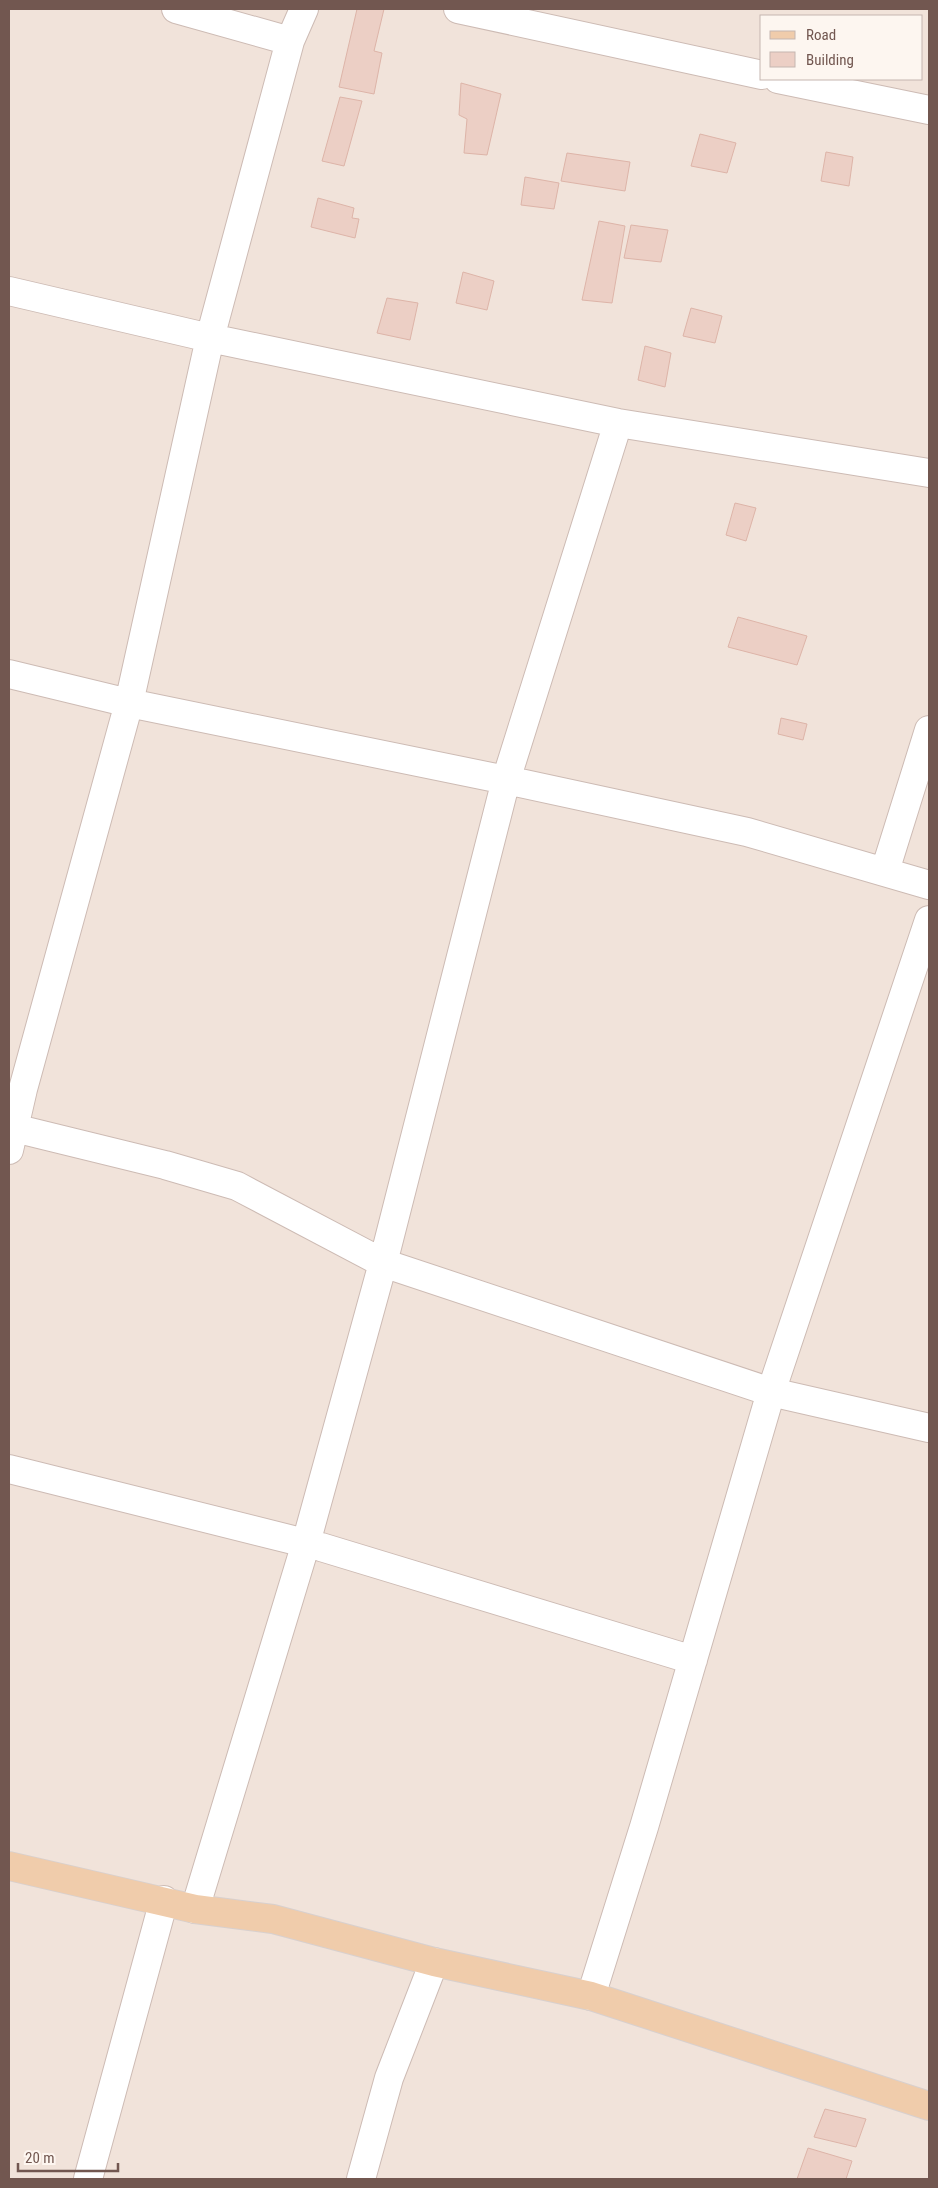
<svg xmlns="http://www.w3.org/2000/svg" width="938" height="2188" viewBox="0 0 938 2188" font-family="'Roboto Condensed',sans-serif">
	<rect width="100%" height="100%" fill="#faf2ea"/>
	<path fill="#f1e3da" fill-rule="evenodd" d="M9,9h920v2170h-920zM762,16h160v63h-160z"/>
	<path fill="#eccfc5" stroke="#ddb4a8" d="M357,9h27l-10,42 8,2 -8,41 -35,-7z
		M461,83l40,11 -14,61 -23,-2 3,-34 -8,-4z
		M340,97l22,4 -18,65 -22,-5z
		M700,134l36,9 -9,30 -36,-7z
		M826,152l27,5 -4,29 -28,-5z
		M567,153l63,9 -5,29 -64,-10z
		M525,177l34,6 -5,26 -33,-4z
		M318,198l36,10 -2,10 7,1 -4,19 -44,-11z
		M599,221l26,5 -13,77 -30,-3z
		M631,225l37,5 -7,32 -37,-4z
		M463,272l31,9 -7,29 -31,-7z
		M387,298l31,5 -8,37 -33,-7z
		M691,308l31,8 -7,27 -32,-7z
		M645,346l26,7 -6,34 -27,-7z
		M735,503l21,5 -10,33 -20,-6z
		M738,617l69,19 -10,29 -69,-18z
		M781,718l26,6 -4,16 -25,-6z
		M825,2109l41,10 -10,28 -42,-10z
		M808,2148l44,13 -6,18h-49z"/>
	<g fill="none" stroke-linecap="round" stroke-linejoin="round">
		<defs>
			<path id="minor" d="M176,9l114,32
				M458,9l304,66
				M778,79l151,31
				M9,291l201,47 408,85 311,50
				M9,674l120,29 377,77 241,52 182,53
				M885,871l44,-141
				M14,1128l151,37 72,21 146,77 388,129 158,36
				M9,1150l14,-61 106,-386 81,-365 80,-297 14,-32
				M9,1469l312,78 372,113
				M195,1909l111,-366 77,-280 123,-483 112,-357
				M591,1996l53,-169 127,-435 158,-472
				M88,2179l76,-279
				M361,2179l28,-101 45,-116"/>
			<path id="major" d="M9,1866l186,43 78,10 161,43 157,34 338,110"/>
		</defs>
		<use href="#minor" stroke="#cdbbb4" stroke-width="30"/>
		<use href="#major" stroke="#d8d0ce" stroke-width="30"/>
		<use href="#minor" stroke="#fff" stroke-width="28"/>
		<use href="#major" stroke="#f0ccab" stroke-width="28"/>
	</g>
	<rect width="938" height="2188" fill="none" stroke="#725750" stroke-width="20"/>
	<rect x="760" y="15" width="162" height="65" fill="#fdf6f0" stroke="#c5b6b0"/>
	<rect x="770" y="31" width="25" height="8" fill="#f0ccab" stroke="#c5b6b0"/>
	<text x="806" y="40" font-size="15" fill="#725750">Road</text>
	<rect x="770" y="52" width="25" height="15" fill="#eccfc5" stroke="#c5b6b0"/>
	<text x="806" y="65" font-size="15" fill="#725750">Building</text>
	<path d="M18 2163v8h100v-8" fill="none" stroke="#725750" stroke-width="2.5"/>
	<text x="25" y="2163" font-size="15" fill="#725750" stroke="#fdf6f0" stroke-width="4" paint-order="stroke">20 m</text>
</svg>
